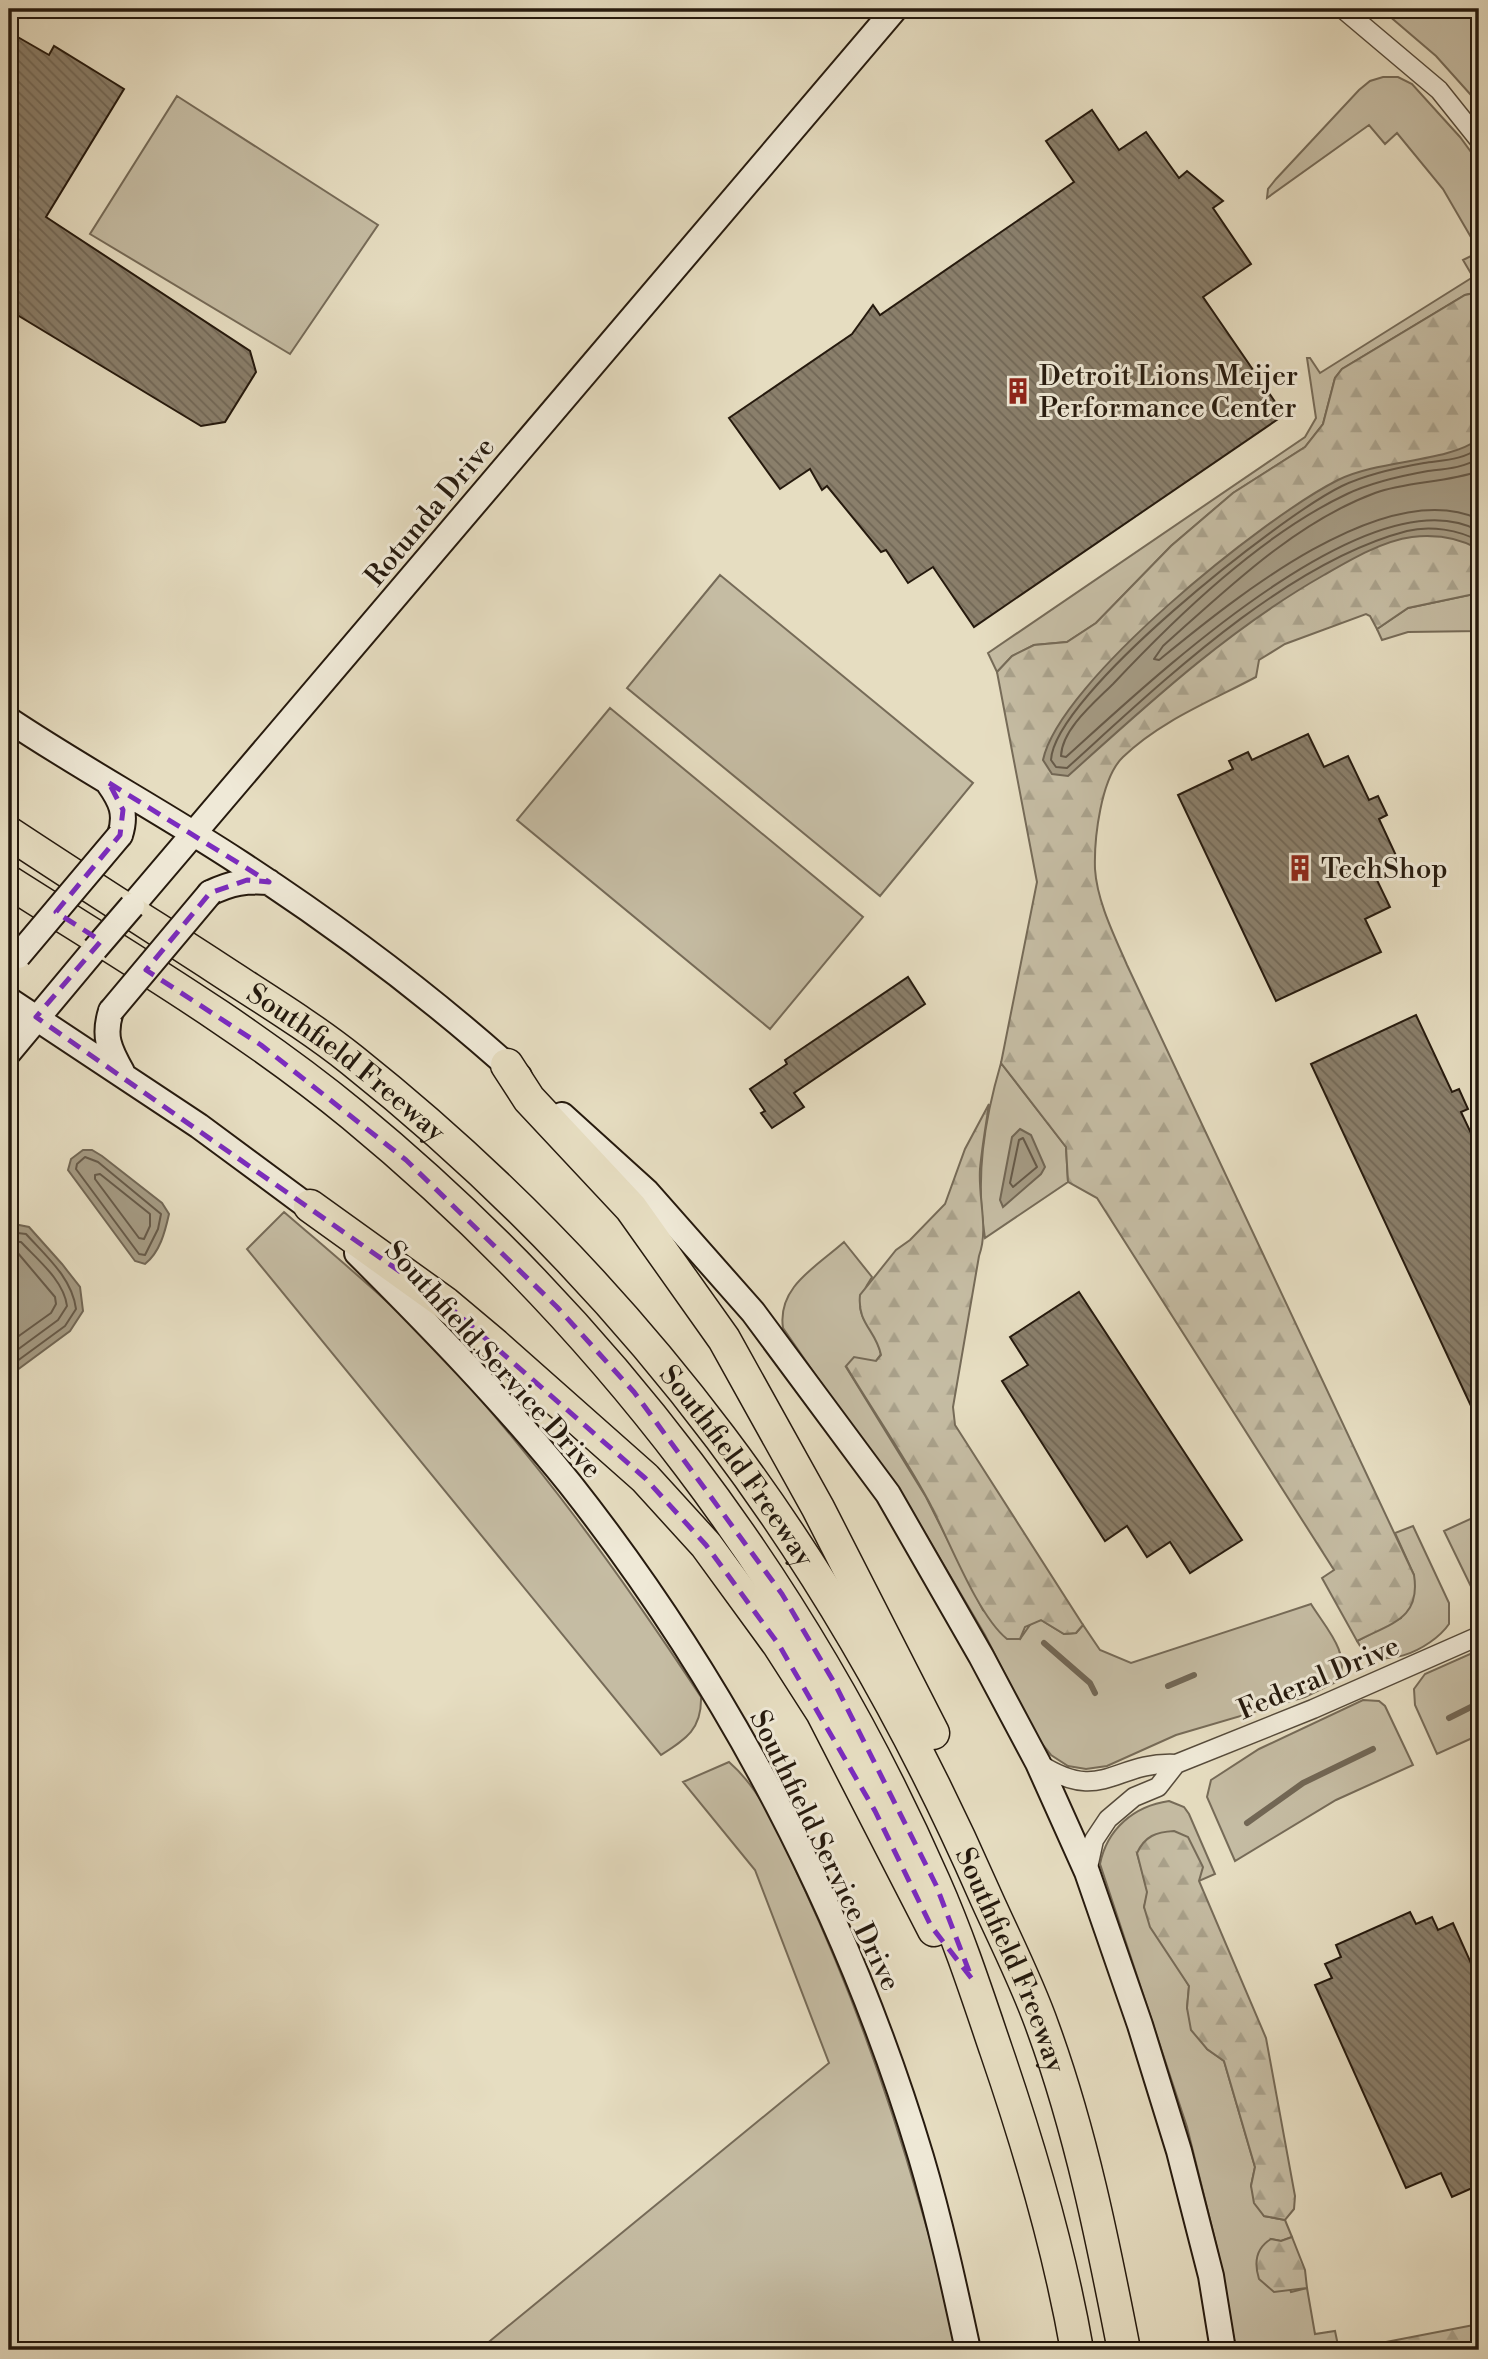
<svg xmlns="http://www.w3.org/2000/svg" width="1488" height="2359" viewBox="0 0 1488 2359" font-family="'Libre Bodoni',serif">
	<defs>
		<pattern id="forest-firs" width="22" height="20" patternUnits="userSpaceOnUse" patternTransform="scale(1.75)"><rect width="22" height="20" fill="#c5bca3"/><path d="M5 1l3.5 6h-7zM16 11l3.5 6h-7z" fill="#a9a18b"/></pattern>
		<pattern id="building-back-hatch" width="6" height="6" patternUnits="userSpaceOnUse" patternTransform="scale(1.75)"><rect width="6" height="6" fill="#8a7f6b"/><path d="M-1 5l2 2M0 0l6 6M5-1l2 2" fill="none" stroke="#716756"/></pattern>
	</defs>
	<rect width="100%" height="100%" fill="#e6ddc1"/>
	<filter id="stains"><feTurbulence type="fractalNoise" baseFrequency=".00286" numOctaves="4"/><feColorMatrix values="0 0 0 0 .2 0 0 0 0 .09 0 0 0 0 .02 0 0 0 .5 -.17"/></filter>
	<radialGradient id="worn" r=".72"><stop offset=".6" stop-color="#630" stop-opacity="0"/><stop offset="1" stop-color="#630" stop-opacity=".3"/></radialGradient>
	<path fill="#c5bca3" stroke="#766b58" stroke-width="2" d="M1381,9h96l2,95 -43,-48z
		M1383,77h15l14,7 48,53 19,26v88l-36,-62 -46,-56 -12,11 -16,-19 -102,73 1,-9 8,-10 83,-89 11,-9z
		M177,96l201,129 -88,129 -200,-120z
		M1479,252v40l-14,3 -123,74 -7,9 -12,46 -18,23 -72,46 -62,53 -75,77 -29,19 -33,3 -22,11 -15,16 -9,-19 317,-216 11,-19 -9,-60h3l10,15 153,-96 -10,-17z
		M720,575l253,208 -93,113 -253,-208z
		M1479,593v38l-71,1 -26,8 -5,-11 31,-21z
		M610,708l253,209 -93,112 -253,-209z
		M1001,1063l65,84 2,35 -83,56c-10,-60 -1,-117 16,-175z
		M284,1212c52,45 106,89 153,139 101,109 183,223 264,346 1,32 -15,42 -40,58l-414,-506z
		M844,1242l28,35c-28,42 2,42 9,77l-5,7 -30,6 80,130 57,113 37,29 12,-17 9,-2 23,14 12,-1 7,-8 17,25 31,13 180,-59c14,23 41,50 27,77l-33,16 -129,38 -69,31 -21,3 -18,-3 -17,-11 -13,-16 -53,-104 -60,-102 -142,-205c-6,-41 33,-61 61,-86z
		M1479,1515v88l-35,-72z
		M1413,1526l36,77v21c-17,25 -74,53 -92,17l44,-23 13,-43 -19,-42z
		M1479,1650v85l-42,19 -22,-49 -1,-16 11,-15z
		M1363,1700l16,1 6,5 28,59 -77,35 -101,61 -28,-64 4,-17 48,-31z
		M729,1762c37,32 54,83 75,126 47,102 84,205 115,313 14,49 30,99 38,149h-478l350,-287 -74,-193 -72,-88z
		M1169,1801l15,6 5,7 26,60 -16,7 -62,-28 11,39 -4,15 45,79 -2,22 20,41 17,12 31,106 -4,19 13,30 21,4 7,17 -11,4 -10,-2 20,53 16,-4 8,46 20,-3 4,19h-103l-18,-98 -31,-125 -87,-263c7,-35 34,-58 69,-63z"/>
	<path fill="url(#forest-firs)" stroke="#766b58" stroke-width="2" d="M1479,292v301l-71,15 -31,21 -7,-13 -4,-2 -81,30 -26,16 -3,17c-45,24 -96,44 -133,80 -22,21 -29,81 -28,112 2,32 19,66 32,96l287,610c7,44 -23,48 -57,66l-35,-63 12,-8 -237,-372 -29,-16 -2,-35 -65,-84 36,-181 -40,-210 15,-16 22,-11 33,-3 29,-19 75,-77 62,-53 72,-46 18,-23 12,-46 7,-9 123,-74z
		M989,1104c-3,21 -7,43 -9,65 -2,30 9,60 -1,87l-26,151 2,18 128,200 -7,8 -12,1 -23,-14 -16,7 -5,12h-13c-30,-24 -59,-102 -79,-139 -25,-46 -55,-89 -82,-134l8,-9 22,4 5,-6c-5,-25 -24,-31 -21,-60l36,-45 14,-10 35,-36 20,-55z
		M1174,1831l14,6 15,30 -4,14 67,157 29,158 -1,13 -9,11 -21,-4 -10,-13 -3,-17 4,-19 -31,-106 -17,-12 -16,-19 -4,-22 2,-22 -39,-59 -6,-20 3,-15 -10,-39c8,-17 19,-21 37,-22z
		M1292,2237l13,33 2,18 -33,4 -15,-13c-5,-16 -3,-31 12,-40l10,2z
		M1479,2324v26h-123l-1,-2z"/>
	<path fill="#a59b84" stroke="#726755" stroke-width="2" d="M1479,439v110c-20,-11 -43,-15 -67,-12 -30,4 -62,23 -88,38 -95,54 -175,128 -256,201l-16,-2 -9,-14c16,-78 221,-243 295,-280 43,-21 108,-17 141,-41z
		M1020,1129l11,6 14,32 -4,7 -38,33 -3,-7 12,-63z
		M83,1150h9l10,6 60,47 7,11c-4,18 -9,38 -24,50l-10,-3 -67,-91 3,-11z
		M14,1224l15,3 33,37 18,23 3,24 -13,20 -61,45v-150z"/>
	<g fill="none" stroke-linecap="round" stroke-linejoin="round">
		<path stroke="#665a49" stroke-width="2" d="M1479,448c-16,12 -36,12 -55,15 -29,5 -57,11 -82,23 -62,30 -288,209 -291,274l5,7 11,1c92,-83 217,-205 340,-237 23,-6 52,-1 72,10
			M1479,458c-15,10 -34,11 -51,13 -28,5 -56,11 -81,23 -85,40 -170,122 -234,190 -18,18 -51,45 -52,72l5,1c77,-69 303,-287 413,-226
			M1479,471c-33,12 -71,10 -104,22 -81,30 -149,97 -212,153l-9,13 5,1c71,-58 224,-185 320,-141
			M1023,1138l14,29 -24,20 -3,-4 9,-43z
			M85,1157l13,5 63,52 -3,15 -13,26 -6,-1 -63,-85 1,-5z
			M95,1175l5,-1 50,40v12l-6,13 -5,-1 -44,-59z
			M9,1232l17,2c20,22 46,44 50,75l-11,17 -56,41
			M9,1241l12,1c17,18 43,39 46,64l-9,14 -49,36
			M9,1251l8,1 38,45 1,7 -5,9 -42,30"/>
		<path stroke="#726755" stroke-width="6" d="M1044,1643l46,40 5,10
			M1168,1686l26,-11
			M1449,1718l30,-15
			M1247,1823l56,-40 70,-34"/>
	</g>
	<path fill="url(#building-back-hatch)" stroke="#261a0e" stroke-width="2" d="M9,32l40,23 5,-9 70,43 -78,128 204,134 6,21 -31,50 -24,4 -192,-116z
		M1092,110l27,40 27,-18 33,46 8,-7 36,30 -10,7 38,56 -48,33 81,118 -310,212 -41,-60 -25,16 -22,-33 -5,2 -54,-66 -5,4 -12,-21 -30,20 -51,-71 123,-84 21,-29 7,10 194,-133 -28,-41z
		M1308,734l16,33 24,-11 21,44 9,-4 9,19 -8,4 20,43 -25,12 16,33 -25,12 16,33 -105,49 -98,-206 55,-26 -4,-8 19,-9 4,8z
		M908,977l17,27 -131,89 10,14 -32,21 -11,-15 4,-2 -15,-22 37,-25 -2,-4z
		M1416,1015l36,77 7,-3 9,20 -7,3 18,38v273l-168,-359z
		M1079,1292l163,248 -52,33 -20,-31 -23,15 -20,-31 -22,15 -103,-160 26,-16 -18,-28z
		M1410,1912l6,12 16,-7 6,13 15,-7 26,58v204l-27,12 -11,-24 -35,15 -91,-203 17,-7 -7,-14 16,-7 -5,-12z"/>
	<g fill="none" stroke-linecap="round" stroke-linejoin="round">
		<defs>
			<path id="minor" d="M1343,9l96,81 40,50
				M1038,1763c65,42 75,-2 138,1l137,-55 166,-73
				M1087,1872l7,-32 14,-21 26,-22 24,-10 18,-23"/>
			<path id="secondary" d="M9,720c75,50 155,93 231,143 98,64 193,135 279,213
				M109,784c12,17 18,30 11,51
				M210,893c21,-10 36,-13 59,-11
				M132,906l763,-897
				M9,1000l190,126 123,91
				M111,1011c-8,25 -2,38 11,61
				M9,1052l86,-103
				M562,1115l85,77 106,120 135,182 93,162 57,107 49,109 53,153 39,126 32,125 12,74
				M357,1253c74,74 147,149 213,231 157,199 278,430 351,673 19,64 33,128 47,193"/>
			<g id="motorway">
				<path id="s1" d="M9,833c68,45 137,89 205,133 47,31 94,59 138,94 284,226 487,502 632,833 20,45 43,89 59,135 38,104 60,214 81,322"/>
				<path d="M9,882c116,74 237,145 344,233 251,207 450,469 581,767 24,54 43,112 62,168 34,99 63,197 81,300"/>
				<path d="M507,1065l22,34 102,109 93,131 94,169 115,225"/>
				<path d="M310,1206l135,97 50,42 150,133 61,67 73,100 43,67 112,218"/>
			</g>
		</defs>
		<use href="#minor" stroke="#564b3b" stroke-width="21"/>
		<use href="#secondary" stroke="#261a0e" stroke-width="28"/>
		<use href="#motorway" stroke="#261a0e" stroke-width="35"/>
		<use href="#minor" stroke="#efe9d7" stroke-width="18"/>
		<use href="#secondary" stroke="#efe9d7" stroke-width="24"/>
		<use href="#motorway" stroke="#e6ddc1" stroke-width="32"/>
		<defs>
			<path id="secondary-bridge" d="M95,949l37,-43
				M18,956l102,-121
				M111,1011l99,-118"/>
		</defs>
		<use href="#secondary-bridge" stroke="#261a0e" stroke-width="28" stroke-linecap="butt"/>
		<use href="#secondary-bridge" stroke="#efe9d7" stroke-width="24"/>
	</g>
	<path fill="none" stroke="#7b2cbf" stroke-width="5" stroke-dasharray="14 9" stroke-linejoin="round" d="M109,783l160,99 -22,-2 -37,13 -64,77 115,75 145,115 151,147 77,85 148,202 53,90 101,201 36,94 -41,-53 -56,-115 -96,-166 -73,-100 -61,-67 -200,-175 -409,-286 65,-76 -45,-29 64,-77 3,-25z"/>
	<defs>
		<symbol id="building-bare" viewBox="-9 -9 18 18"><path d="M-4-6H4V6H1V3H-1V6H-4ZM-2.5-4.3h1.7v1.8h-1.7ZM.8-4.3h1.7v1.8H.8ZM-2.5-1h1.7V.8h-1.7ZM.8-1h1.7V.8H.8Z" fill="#8f2418" stroke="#efe9d7" stroke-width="2.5" paint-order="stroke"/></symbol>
	</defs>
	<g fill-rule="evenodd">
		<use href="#building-bare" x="999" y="372" width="38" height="38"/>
		<use href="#building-bare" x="1281" y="849" width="38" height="38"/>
	</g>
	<g text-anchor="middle" stroke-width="6" stroke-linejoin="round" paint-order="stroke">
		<g font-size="28" fill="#261a0e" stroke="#efe9d7" text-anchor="start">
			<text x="1039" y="385">Detroit Lions Meijer<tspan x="1039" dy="32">Performance Center</tspan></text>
			<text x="1321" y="878">TechShop</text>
		</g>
		<g font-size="28" fill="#261a0e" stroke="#efe9d7">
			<text transform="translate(429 511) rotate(-50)" y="10">Rotunda Drive</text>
			<text dy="10" stroke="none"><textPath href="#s1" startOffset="408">Southfield Freeway</textPath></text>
			<text transform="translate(494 1359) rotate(48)" y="10">Southfield Service Drive</text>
			<text dy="10" stroke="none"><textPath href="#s1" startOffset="973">Southfield Freeway</textPath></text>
			<text transform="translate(1318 1677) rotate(-23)" y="10">Federal Drive</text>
			<text transform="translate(826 1850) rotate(64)" y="10">Southfield Service Drive</text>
			<text dy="10" stroke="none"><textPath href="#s1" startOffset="1540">Southfield Freeway</textPath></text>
		</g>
	</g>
	<rect width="1488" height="2359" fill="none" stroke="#e6ddc1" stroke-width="35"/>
	<rect x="10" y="10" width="1467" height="2338" fill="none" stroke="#261a0e" stroke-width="3.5"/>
	<rect x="18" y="18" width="1453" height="2324" fill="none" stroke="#261a0e" stroke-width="2"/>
	<rect width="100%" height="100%" filter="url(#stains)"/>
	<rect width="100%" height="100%" fill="url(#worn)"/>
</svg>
